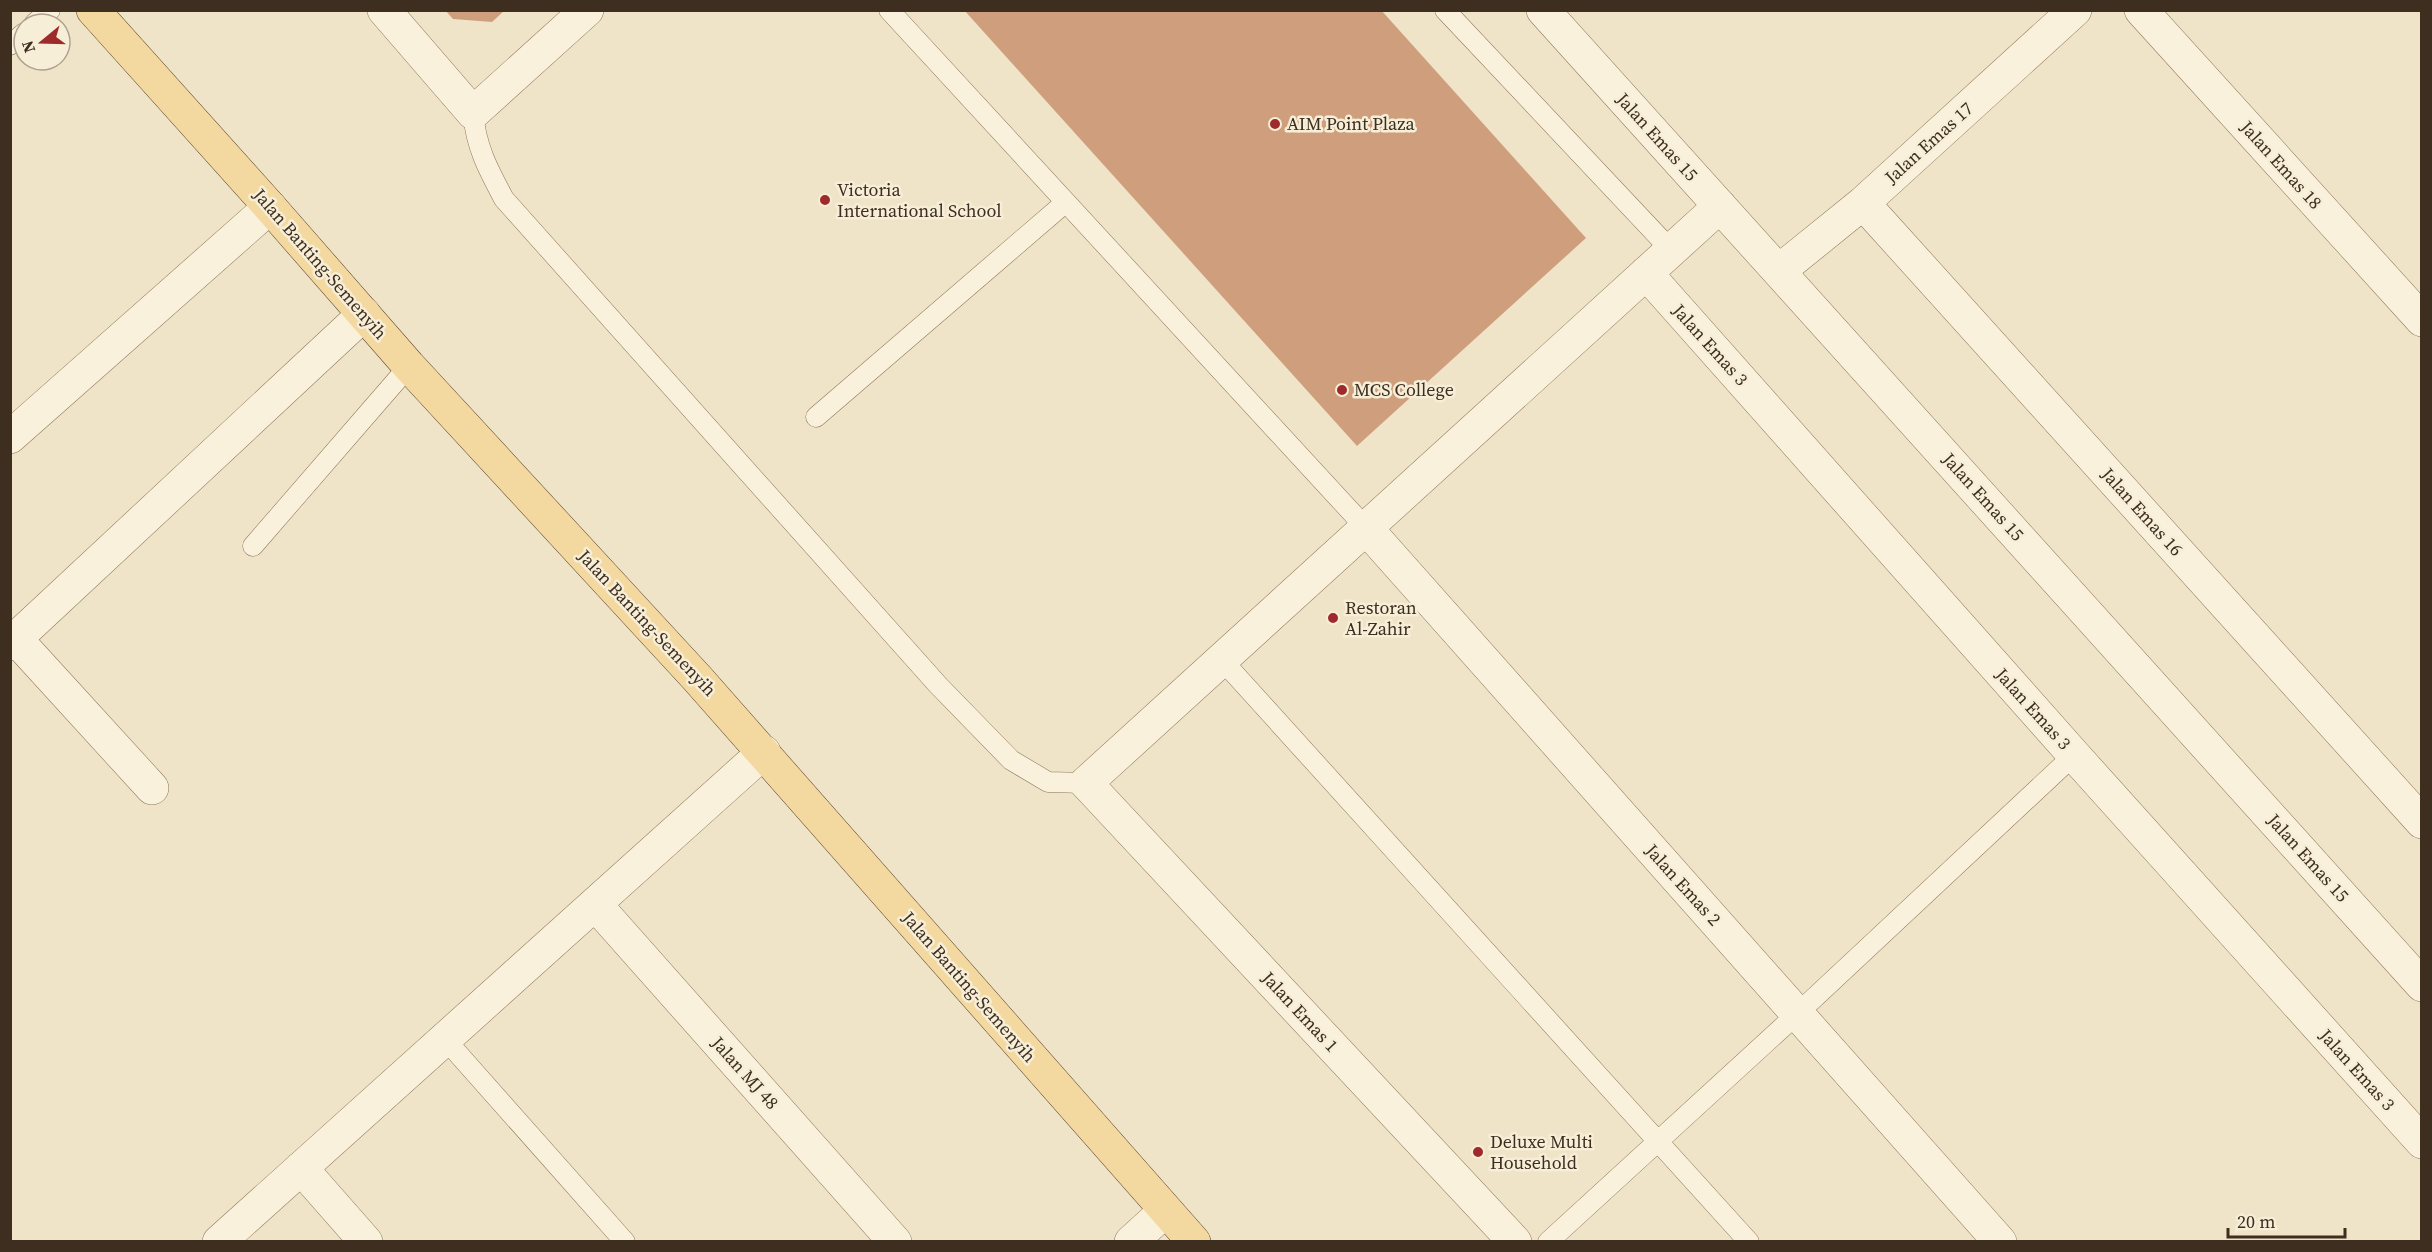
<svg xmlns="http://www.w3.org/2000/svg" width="2432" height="1252" viewBox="0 0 2432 1252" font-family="'Source Serif 4',serif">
	<rect width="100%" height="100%" fill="#f0e4c8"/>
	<path fill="#cf9f7d" d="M445,10h60l-13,12 -39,-3z
		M964,10h417l205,228 -229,208z"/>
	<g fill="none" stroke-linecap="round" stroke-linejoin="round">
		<defs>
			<path id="service" d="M889,10l477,518
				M1445,10l226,240
				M34,24l16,-14
				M10,45l14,-12
				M473,113c3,34 15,56 31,86l434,486 73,75 37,22 38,1
				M816,417l250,-215
				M253,546l156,-180
				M1222,660l527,582
				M445,1039l180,203
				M1548,1242l249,-228 277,-259"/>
			<path id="minor" d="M384,10l89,103 114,-103
				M1543,10l879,975
				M2141,10l281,310
				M1863,203l559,619
				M1779,271l84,-68 212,-193
				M1646,273l428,482 348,387
				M10,437l260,-230
				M1366,528l634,714
				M16,639l136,149
				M10,644l354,-330
				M595,904l300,338
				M301,1168l65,74
				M219,1242l545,-490
				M1131,1242l34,-31
				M1515,1242l-429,-459 634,-577"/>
			<path id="primary" d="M93,10l177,197 139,159 288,312 497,564"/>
		</defs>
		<use href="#service" stroke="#8d765c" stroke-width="21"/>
		<use href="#minor" stroke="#8d765c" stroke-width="34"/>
		<use href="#primary" stroke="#5b4430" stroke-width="34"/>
		<use href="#service" stroke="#faf1dc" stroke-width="20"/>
		<use href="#minor" stroke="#faf1dc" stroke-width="33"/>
		<use href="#primary" stroke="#f3d9a0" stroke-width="33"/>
	</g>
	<g fill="#9e2a2b" stroke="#f7eed8" stroke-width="2">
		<circle cx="1275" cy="124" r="6"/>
		<circle cx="825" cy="200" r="6"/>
		<circle cx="1342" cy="390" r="6"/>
		<circle cx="1333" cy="618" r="6"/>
		<circle cx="1478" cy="1152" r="6"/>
	</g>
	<g text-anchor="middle" stroke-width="5" stroke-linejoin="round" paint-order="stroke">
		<g font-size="18" fill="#3d2e20" stroke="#f7eed8" text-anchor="start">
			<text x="1287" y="130">AIM Point Plaza</text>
			<text x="837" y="196">Victoria<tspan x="837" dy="21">International School</tspan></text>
			<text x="1354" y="396">MCS College</text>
			<text x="1345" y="614">Restoran<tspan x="1345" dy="21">Al-Zahir</tspan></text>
			<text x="1490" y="1148">Deluxe Multi<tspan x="1490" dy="21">Household</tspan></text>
		</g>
		<g font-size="18" fill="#3d2e20" stroke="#f7eed8">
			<text transform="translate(1657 137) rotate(48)" y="6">Jalan Emas 15</text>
			<text transform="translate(1929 143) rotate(-42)" y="6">Jalan Emas 17</text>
			<text transform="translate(2281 165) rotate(48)" y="6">Jalan Emas 18</text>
			<text transform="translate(320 264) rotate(49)" y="6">Jalan Banting-Semenyih</text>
			<text transform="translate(1710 345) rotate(48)" y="6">Jalan Emas 3</text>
			<text transform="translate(1983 497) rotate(48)" y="6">Jalan Emas 15</text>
			<text transform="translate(2142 512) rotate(48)" y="6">Jalan Emas 16</text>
			<text transform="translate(647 623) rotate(47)" y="6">Jalan Banting-Semenyih</text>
			<text transform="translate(2033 709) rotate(48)" y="6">Jalan Emas 3</text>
			<text transform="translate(2308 858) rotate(48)" y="6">Jalan Emas 15</text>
			<text transform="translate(1683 885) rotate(48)" y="6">Jalan Emas 2</text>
			<text transform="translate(969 987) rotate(49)" y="6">Jalan Banting-Semenyih</text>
			<text transform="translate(1300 1012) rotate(47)" y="6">Jalan Emas 1</text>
			<text transform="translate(2357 1070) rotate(48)" y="6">Jalan Emas 3</text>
			<text transform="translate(745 1073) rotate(48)" y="6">Jalan MJ 48</text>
		</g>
	</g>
	<rect width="2432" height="1252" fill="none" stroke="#3d2e20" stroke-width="24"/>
	<g transform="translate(42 42) rotate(251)"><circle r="28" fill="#f7eed8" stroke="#ada18e" stroke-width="1.5"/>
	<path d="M0-4.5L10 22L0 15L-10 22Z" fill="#9e2a2b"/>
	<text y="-9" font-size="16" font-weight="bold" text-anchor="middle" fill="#3d2e20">N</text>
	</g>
	<path d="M2228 1228v9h117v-9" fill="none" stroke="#3d2e20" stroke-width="3"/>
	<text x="2237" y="1228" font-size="18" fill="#3d2e20" stroke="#f7eed8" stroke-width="4.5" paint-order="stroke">20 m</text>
</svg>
